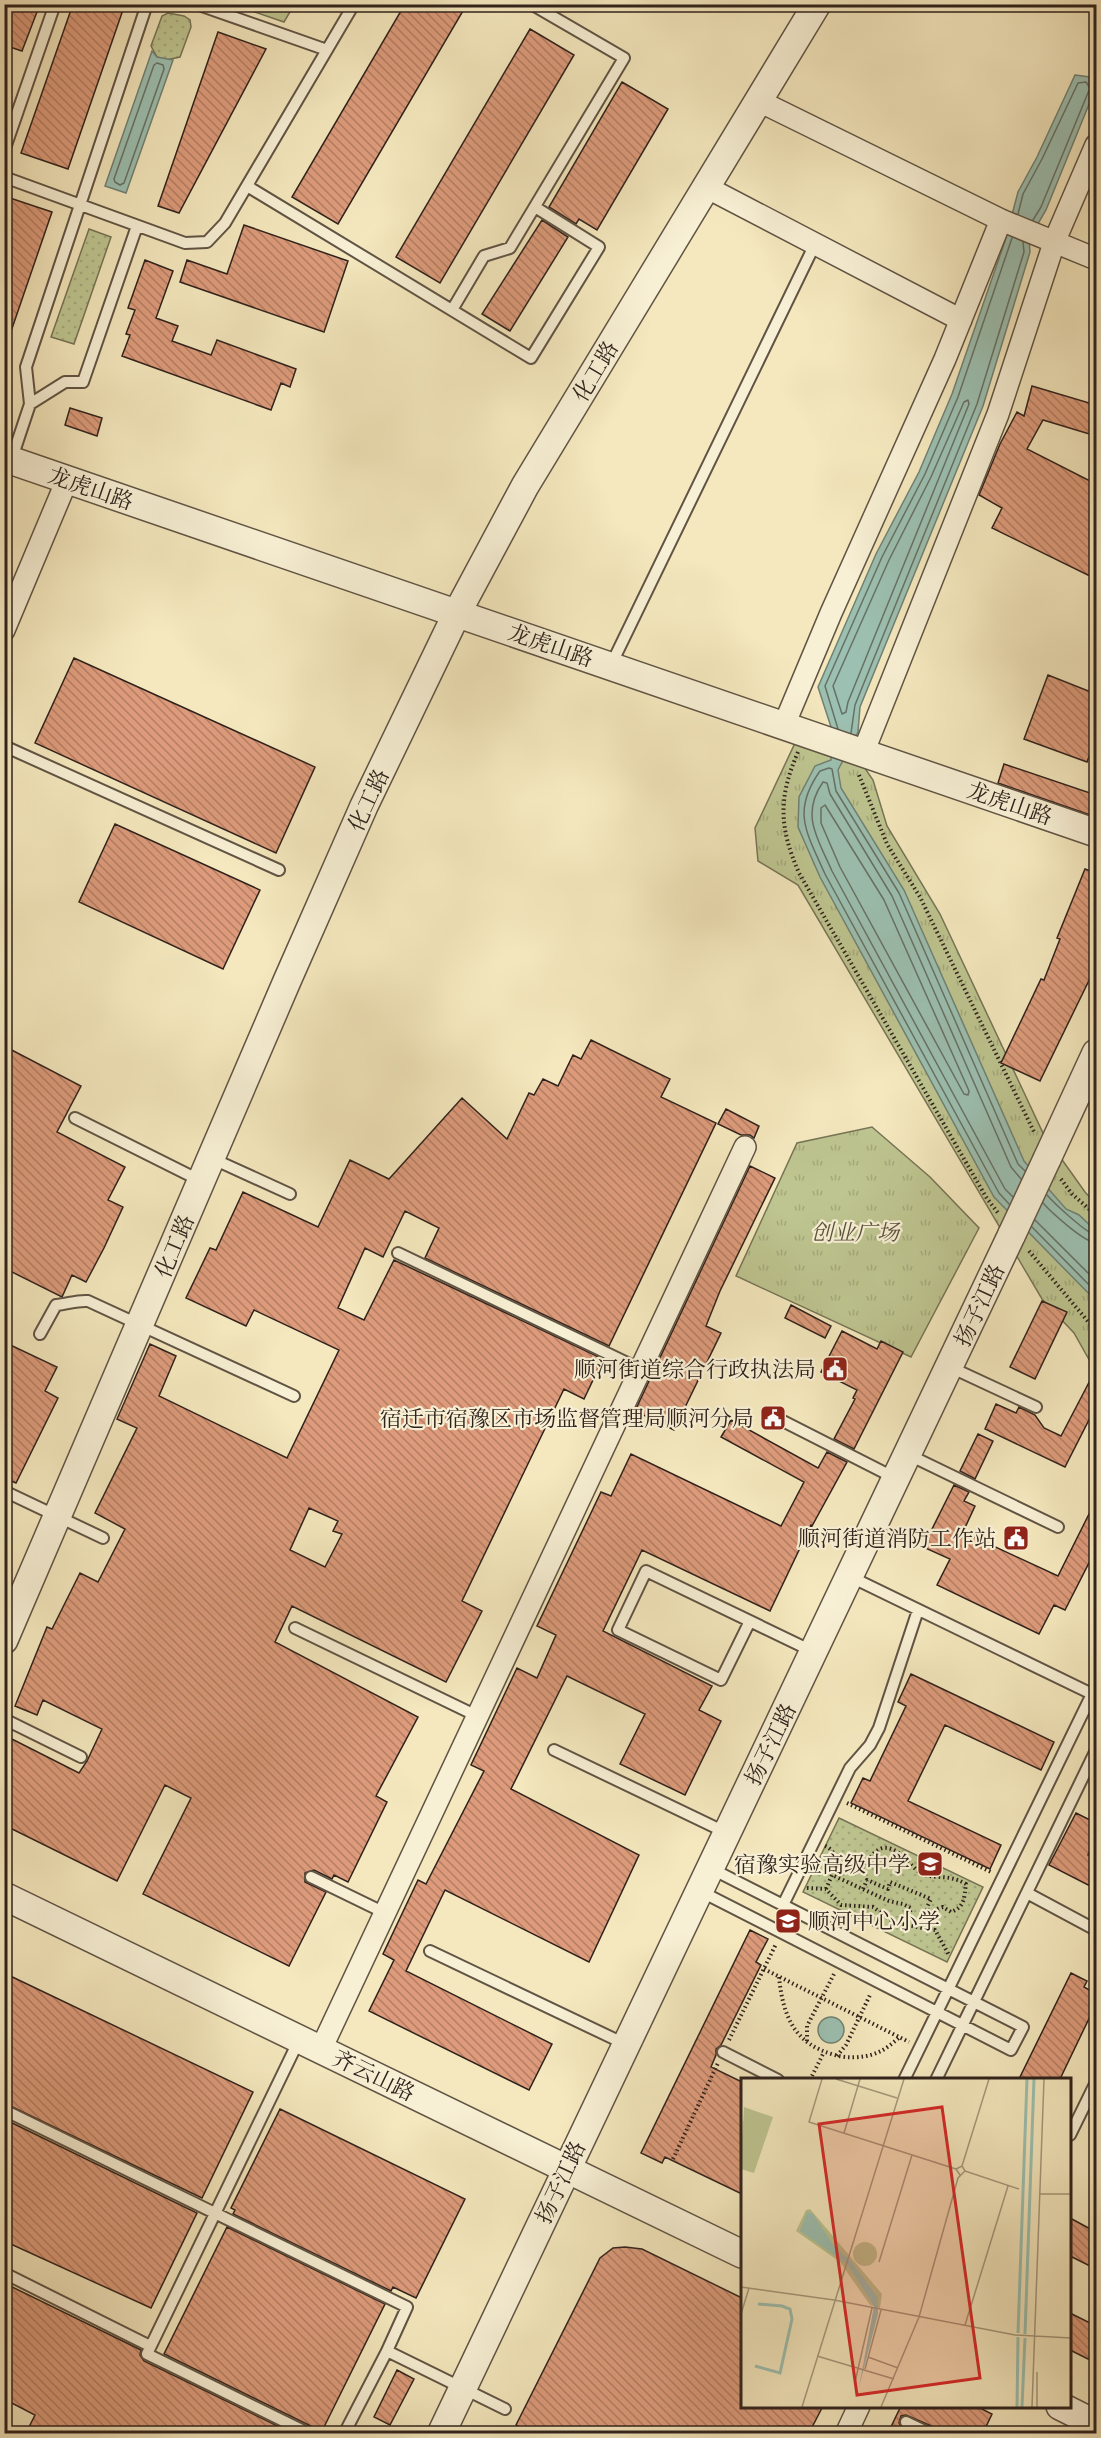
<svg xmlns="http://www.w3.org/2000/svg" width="1101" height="2438" viewBox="0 0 1101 2438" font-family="'IM FELL DW Pica','Noto Serif SC',serif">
	<defs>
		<pattern id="grass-dots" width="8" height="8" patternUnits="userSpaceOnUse" patternTransform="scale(1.5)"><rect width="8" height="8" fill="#bec590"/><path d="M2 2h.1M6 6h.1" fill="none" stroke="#a4a97c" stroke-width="1.8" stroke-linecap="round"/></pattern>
		<pattern id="park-tufts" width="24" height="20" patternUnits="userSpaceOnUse" patternTransform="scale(1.5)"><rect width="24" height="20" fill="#bec590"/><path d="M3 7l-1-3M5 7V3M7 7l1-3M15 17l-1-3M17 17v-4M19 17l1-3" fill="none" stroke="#a4a97c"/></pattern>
		<pattern id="building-back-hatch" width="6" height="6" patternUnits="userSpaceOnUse" patternTransform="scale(1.5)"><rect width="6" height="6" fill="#dd9b7b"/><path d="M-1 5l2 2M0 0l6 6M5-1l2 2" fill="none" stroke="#b47e64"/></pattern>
	</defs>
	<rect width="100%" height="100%" fill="#f5e8be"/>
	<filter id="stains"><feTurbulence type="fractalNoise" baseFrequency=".00333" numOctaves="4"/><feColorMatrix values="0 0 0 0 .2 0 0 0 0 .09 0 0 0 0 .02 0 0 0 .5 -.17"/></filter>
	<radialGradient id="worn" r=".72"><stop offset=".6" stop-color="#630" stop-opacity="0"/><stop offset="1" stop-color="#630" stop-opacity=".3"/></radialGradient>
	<path fill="url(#grass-dots)" stroke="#767456" stroke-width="1.5" d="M168,13l16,3 6,4 1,7 -11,30 -14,3 -9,-3 -6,-11 11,-30z
		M89,229l22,8 -37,107 -23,-7z
		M839,1818l144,69 -36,75 -144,-70z"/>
	<path fill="url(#park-tufts)" stroke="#767456" stroke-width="1.5" d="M796,741l64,20 13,19 14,46 53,88 103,219 42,59 11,12v168l-22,-39 -32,-34 -244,-414 -40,-24 -3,-33z
		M872,1127l58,50 49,51 -68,129 -175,-81 61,-133z"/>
	<path fill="#bec590" stroke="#767456" stroke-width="1.5" d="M234,5h60l-10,17z"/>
	<path fill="#9cc0b1" stroke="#708175" stroke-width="1.5" d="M152,51l5,6 16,3 -47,133 -21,-7z
		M1075,75l15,2 6,10 -50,123 -17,29 1,13 -47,154 -123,301 -2,25 -20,38 3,18 63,102 120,271 42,48 13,6 17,16v70l-102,-104 -174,-320 -22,-50 1,-30 16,-31 16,-6 2,-27 -15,-46 58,-133 43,-82 33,-78 53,-153 13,-49 19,-35z
		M818 2030a13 13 0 1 1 26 0a13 13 0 1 1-26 0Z"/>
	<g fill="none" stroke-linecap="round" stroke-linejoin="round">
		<path stroke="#667166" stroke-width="1.5" d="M157,63l6,2 1,4 -40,114 -4,2 -5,-3 -1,-3 40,-114z
			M1018,214l5,-20 19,-35 36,-76 8,-1 4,6 -49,119 -8,13
			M968,400l1,4 -121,298 -2,10 -4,2 -9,-28 56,-126 42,-83 33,-75z
			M838,729l-13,-43 57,-129 43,-83 33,-77 54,-159
			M851,733l4,-28 122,-301 47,-152 -1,-10
			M825,805l59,95 85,191 -1,4 -4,-1 -124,-227 -19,-44v-15z
			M1047,1195c8,9 40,39 49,40
			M1013,1197l-8,-8 -173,-318c-14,-32 -32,-56 -9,-89l4,1 3,11 62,102 119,271 10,12
			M1043,1203c9,10 41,39 53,40
			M1009,1204l-10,-11 -174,-319c-18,-41 -34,-62 -5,-103l9,-3 3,1 4,22 63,102 119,271 7,7
			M1035,1220l61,61
			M1032,1227l64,65"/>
	</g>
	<path fill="url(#building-back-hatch)" stroke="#2f221c" stroke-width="1.5" fill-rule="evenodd" d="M4,4h36l-18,47 -15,-5 2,-8 -5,-1z
		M73,4h52l-57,165 -47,-16z
		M405,4h62l-129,220 -46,-27z
		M530,29l44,26 -134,228 -44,-26z
		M218,32l48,17 -87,164 -21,-7z
		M622,82l46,27 -71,121 -18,-11 -3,5 -27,-17z
		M4,196l48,16 -45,131h-3z
		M542,220l26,17 -58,94 -28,-17z
		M244,225l104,36 -24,71 -144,-50 7,-22 40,14z
		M145,260l28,11 -17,47 22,8 -6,15 39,14 6,-15 79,29 -6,18 -9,-4 -10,27 -149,-54 8,-21 -4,-1 9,-24 -7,-2z
		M1032,386l64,19v31l-53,-16 -16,29 69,35v95l-104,-51 10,-20 -23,-13 21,-51 17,-32 7,4z
		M70,408l32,10 -5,18 -32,-11z
		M74,658l241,109 -39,86 -241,-110z
		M1048,675l48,19v44l-9,24 -63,-23z
		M1004,764l92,31v22l-98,-34z
		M115,824l145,66 -37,79 -144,-67z
		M1085,869l11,4v93l-56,115 -39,-18 40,-84 3,1 16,-41 -3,-1z
		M591,1040l79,39 -9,18 55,26 -107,223 -184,-88 14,-30 -34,-17 -22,46 -18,-9 -27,60 26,12 30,-60 209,99 -19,40 -20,-10 -102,212 20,10 -36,71 -154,-76 -17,36 143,75 -42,79 11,6 -39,80 -14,-7 -2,4 -18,-9 -9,3v9l21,10 -37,74 -146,-72 48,-96 -26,-13 -48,96 -113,-56v-90l75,38 8,-12 15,-32 -59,-29 -6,15 -22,-9 32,-79 5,2 28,-56 18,9 27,-53 -30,-16 42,-85 -20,-9 33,-75 26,12 -17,40 128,62 52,-108 -85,-40 -8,16 -60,-28 24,-50 6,2 27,-58 75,35 32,-67 39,19 73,-81 45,41 22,-46 5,2 9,-16 15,7 15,-31 8,4zM309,1508l29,13 -5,10 9,3 -17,33 -35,-17z
		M4,1046l77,40 -24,46 68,35 -17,33 15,7 -19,41 -18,34 -14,-7 -10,22 -58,-29v-51l7,-13 -7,-4z
		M726,1109l33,17 -5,12 -4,-3h-9l-23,-11z
		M750,1166l25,12 -55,113 -14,35 15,7 -47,97 -39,-19z
		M1042,1301l25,11 -32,67 -25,-12z
		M791,1305l40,21 -6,12 -40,-20z
		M842,1331l35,18 4,-8 22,11 -49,97 -20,-10 21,-40 -2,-1 4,-8 -36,-18z
		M4,1342l53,25 -12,24 13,7 -42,85 -12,-5z
		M1096,1369v37l-31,61 -80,-38 11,-25 20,9 3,-6 16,8 9,13 17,8z
		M731,1420l87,48 9,-16 20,10 -35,64 -1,-1 -41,86 -128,-61 -39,81 109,55 -13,24 22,11 -36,74 -65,-31 25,-50 -78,-38 -56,113 128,66 -50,107 -144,-72 -39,81 146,73 -23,46 -160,-79 25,-51 -11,-6 35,-74 8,4 58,-113 -13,-6 46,-97 20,10 19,-43 -19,-9 64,-134 10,4 20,-42 150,72 23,-44 -83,-45z
		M978,1434l15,7 -18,38 -15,-8z
		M954,1485l15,7 -5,9 11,5 -12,26 95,44 38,-76v49l-31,61 -11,-5 -15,29 -102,-49 13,-26 -27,-12z
		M911,1674l143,68 -13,28 -96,-45 -37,76 93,44 -11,24 -139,-66 12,-25 7,3 36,-75 -8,-4z
		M1076,1813l20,10v16l-8,16 8,4v30l-47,-24z
		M750,1930l18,9 -12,23 5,3 -40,80 -5,4v6l-5,12 31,15v112l-77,-37 -3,6 -21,-10z
		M4,1973l249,119 -51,106 -198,-95z
		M1071,1973l16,8 -3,6 12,7v10l-36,75h-41z
		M280,2109l185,90 -49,99 -23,-11 -2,4 -158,-77 2,-4 -4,-2z
		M4,2119l193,94 -46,95 -147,-67z
		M1070,2218l26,14v37l-26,-13z
		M227,2227l158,77 -64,129h-4l-4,-6 -149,-73z
		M625,2247l17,2 100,49v108h81l-14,27h-14l-16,-7 -3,7h-258l3,-5 -5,-3 84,-167 13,-10z
		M4,2283l137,67 -1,5 4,6 148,72h-266l9,-18 -31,-16z
		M1070,2313l26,13v37l-26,-13z
		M397,2370l17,9 -24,46 -16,-8z
		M901,2406h75l16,8 -9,19h-45l-4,-6 -28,-12 -5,1 -2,7 3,5 11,5h-25z"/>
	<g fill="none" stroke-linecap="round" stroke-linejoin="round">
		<defs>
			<path id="service" d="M196,4l131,46
				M4,151l51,-147
				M4,177l181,66 22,-1 18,-19 129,-219
				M247,186l284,172 68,-111 -64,-40
				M452,310l32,-54 26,-8 114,-190 -93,-54
				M30,404l35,-22h18l54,-156
				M11,461l19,-57 -4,-37 121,-363
				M611,665l204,-421
				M4,746l275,124
				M75,1118l126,63
				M211,1158l79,36
				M398,1253l242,116
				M40,1334l16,-29c12,-1 21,-5 32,-4l206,95
				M950,1367l86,40
				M769,1414l128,65
				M909,1455l149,72
				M4,1491l99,47
				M851,1577l241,117
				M750,1621l-29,59 -103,-50 28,-59 168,81
				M295,1628l182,88
				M4,1719l77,38
				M554,1750l173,83
				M311,1877l74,36
				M700,1891l311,159 12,-23 -311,-158
				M1027,1893l69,37
				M783,1905l67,-137 20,-23 9,-17 39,-118
				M430,1951l195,93
				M299,2040l-152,314 163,80
				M723,2052l55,28
				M904,2080l188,-386 4,11
				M936,2080l160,-330
				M4,2110l403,197 -20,44
				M1070,2135l26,-53
				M4,2273l146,73
				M906,2422l25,12
				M344,2434l43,-83 118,58"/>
			<path id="minor" d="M759,101l242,119 95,39
				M706,187l255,133
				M4,630l63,-150
				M784,725l47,-112 114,-254 56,-139
				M863,753l135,-339 57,-174 41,-95
				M321,2049l424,-902
				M846,2434l13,-28"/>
			<path id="tertiary" d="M4,458l1092,375
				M1047,1159l49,-106
				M4,1640l283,-659 77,-175 93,-193 68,-127 292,-482
				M4,1896l738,358
				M1060,2406l36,18
				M441,2434c188,-402 384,-799 571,-1200"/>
		</defs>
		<use href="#service" stroke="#605444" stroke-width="14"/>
		<use href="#minor" stroke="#605444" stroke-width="24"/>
		<use href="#tertiary" stroke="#605444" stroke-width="30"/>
		<path stroke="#2f221c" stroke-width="4" stroke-dasharray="1.5 3" stroke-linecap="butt" d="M798,752c-20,46 -19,75 1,121l187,324 12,16
			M859,775l28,69 33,53 115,237
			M1061,1179l11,15 24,21
			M1029,1251l67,80
			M847,1803l144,69
			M825,1846c13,5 11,22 25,25 16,4 18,-20 33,-23 16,-2 26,18 38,25 11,7 27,0 45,11 -2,14 -1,23 -15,28l-8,-5c-11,3 -18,9 -23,20
			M807,1888l19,1 15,16 32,2 22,16 40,7 14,25
			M826,1889l6,-14 57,26 14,3 8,4 -4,17
			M863,1889l4,-9 21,9 2,-7 41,17 -4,8 1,7
			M764,1969l145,73
			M779,1977c4,39 15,67 56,78 14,4 32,3 46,-4 6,-3 13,-9 19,-14
			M729,2040l47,-96
			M807,2041v-15l27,-52
			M837,2056l9,-11 25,-52
			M810,2080l14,-28
			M673,2159l45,-96"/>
		<use href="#service" stroke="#f8f0d5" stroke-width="10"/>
		<use href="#minor" stroke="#f8f0d5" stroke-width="21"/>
		<use href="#tertiary" stroke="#f8f0d5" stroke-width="27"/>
		<defs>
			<path id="tertiary-bridge" d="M1012,1234l35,-75"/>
		</defs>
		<use href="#tertiary-bridge" stroke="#605444" stroke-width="30" stroke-linecap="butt"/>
		<use href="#tertiary-bridge" stroke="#f8f0d5" stroke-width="27"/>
	</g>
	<defs>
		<symbol id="civic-square" viewBox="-11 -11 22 22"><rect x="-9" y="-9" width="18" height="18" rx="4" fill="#8f2418" stroke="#f8f0d5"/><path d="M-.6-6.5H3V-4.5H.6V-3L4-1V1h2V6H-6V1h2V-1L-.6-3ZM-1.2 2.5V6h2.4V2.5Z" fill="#fff"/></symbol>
		<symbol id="school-square" viewBox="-11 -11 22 22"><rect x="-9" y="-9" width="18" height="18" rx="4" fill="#8f2418" stroke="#f8f0d5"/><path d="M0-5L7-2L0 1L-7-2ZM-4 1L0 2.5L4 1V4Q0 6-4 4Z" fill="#fff"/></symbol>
	</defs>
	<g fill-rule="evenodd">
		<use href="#civic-square" x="820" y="1354" width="30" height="30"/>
		<use href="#civic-square" x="758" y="1403" width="30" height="30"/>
		<use href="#civic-square" x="1001" y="1523" width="30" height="30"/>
		<use href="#school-square" x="915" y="1849" width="30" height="30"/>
		<use href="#school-square" x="773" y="1906" width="30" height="30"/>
	</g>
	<g text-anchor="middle" stroke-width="4.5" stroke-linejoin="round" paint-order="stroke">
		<g font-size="22" fill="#2f221c" stroke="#f8f0d5">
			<text transform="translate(595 371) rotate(-59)" y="8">化工路</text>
			<text transform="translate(91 488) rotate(19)" y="8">龙虎山路</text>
			<text transform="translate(551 645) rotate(19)" y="8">龙虎山路</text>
			<text transform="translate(368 800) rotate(-65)" y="8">化工路</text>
			<text transform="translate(1010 803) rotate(19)" y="8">龙虎山路</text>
			<text transform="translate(174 1246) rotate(-67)" y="8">化工路</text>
			<text transform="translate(979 1305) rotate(-65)" y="8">扬子江路</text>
			<text transform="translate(770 1744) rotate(-64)" y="8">扬子江路</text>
			<text transform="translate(374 2075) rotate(26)" y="8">齐云山路</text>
			<text transform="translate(560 2182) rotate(-65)" y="8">扬子江路</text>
		</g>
		<g font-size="22" font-style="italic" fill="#5a533f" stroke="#f8f0d5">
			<text x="855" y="1240">创业广场</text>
		</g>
		<g font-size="22" fill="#2f221c" stroke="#f8f0d5" text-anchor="end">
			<text x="816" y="1377">顺河街道综合行政执法局</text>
			<text x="754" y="1426">宿迁市宿豫区市场监督管理局顺河分局</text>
			<text x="996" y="1546">顺河街道消防工作站</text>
			<text x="910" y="1872">宿豫实验高级中学</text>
			<text x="808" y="1929" text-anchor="start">顺河中心小学</text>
		</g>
	</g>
	<g transform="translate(741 2078)">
		<rect width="330" height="330" fill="#f5e8be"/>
		<path d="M3,29l29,10 -19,56 -13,-4zM69,131l72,85 -2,14 -10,-3 -30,-43 -44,-31 10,-21zM112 176a12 12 0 1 1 24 0a12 12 0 1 1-24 0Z" fill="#bec590"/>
		<path d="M2,43l22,6 -11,33 -13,-4z" fill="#bec590"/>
		<path d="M66,134l6,2 23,35 14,11 28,38v16l-19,73 15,-81 -26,-41 -48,-34z" fill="#9cc0b1"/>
		<path fill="none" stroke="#9cc0b1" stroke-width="3" d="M277,255l9,-254M284,256l9,-255M14,288l25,7 12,-54 -2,-10 -8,-3 -24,-2M276,329l1,-70M281,329l3,-69"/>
		<path fill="none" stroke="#a6997d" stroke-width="1.5" d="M81,1l-13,43 147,47M95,1l61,19M103,55l16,-54M221,88l27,-87M224,93l54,18M298,116h32M138,184l33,-107M0,209l93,13 181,35 56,3M0,236l8,-26M224,247l43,-139M76,278l77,23M127,279l30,11M124,291l16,-59M114,304l17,-74M61,329l102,-328M140,329l38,-90 39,-139 7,-7 -3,-5 -6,3 4,6M291,329l12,-328M296,329v-35"/>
		<path fill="#d62828" fill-opacity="0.15" stroke="#d62828" stroke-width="3" d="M201,29l38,271 -123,17 -38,-271z"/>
		<rect width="330" height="330" fill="none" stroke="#2f221c" stroke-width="3"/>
	</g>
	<rect width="1101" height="2438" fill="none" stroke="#f5e8be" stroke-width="24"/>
	<rect x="6" y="6" width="1089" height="2426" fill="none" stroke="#2f221c" stroke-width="3"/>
	<rect x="12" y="12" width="1077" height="2414" fill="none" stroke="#2f221c" stroke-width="1.5"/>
	<rect width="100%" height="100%" filter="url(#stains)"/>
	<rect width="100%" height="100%" fill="url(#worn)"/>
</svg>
